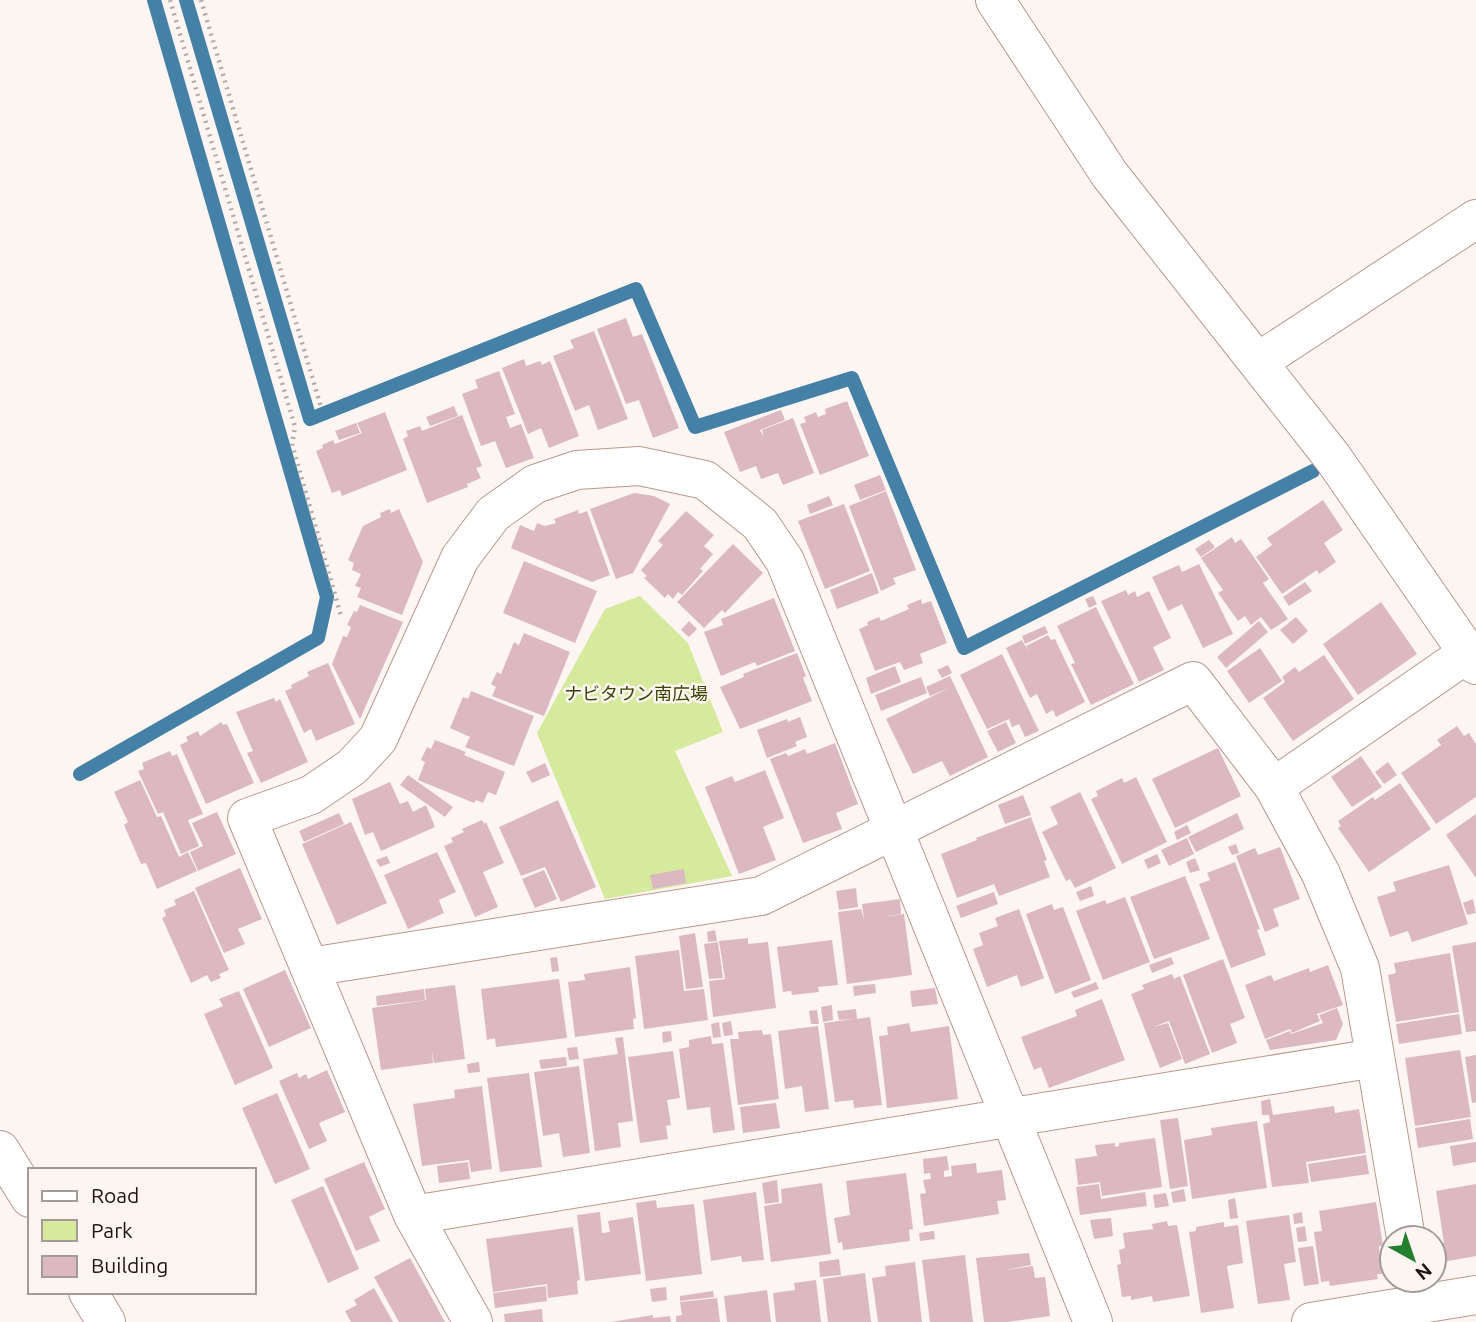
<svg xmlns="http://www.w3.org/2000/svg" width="1476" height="1322" viewBox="0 0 1476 1322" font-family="Ubuntu,'Noto Sans JP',sans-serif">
	<rect width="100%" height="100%" fill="#fcf5f2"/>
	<path fill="#d6ea9d" d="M640,596l48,47 35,89 -48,19 57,125 -127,23 -68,-166 68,-124z"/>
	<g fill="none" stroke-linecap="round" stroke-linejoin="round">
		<path stroke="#4581a6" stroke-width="14" d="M186,0l124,419 326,-130 59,138 157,-49 112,270 349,-177
			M80,774l238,-136 9,-41 -173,-597"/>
	</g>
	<path fill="#dcb8c2" d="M626,318l7,19 9,-3 37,94 -26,10 -14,-38 -13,4 -29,-75z
		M594,331l34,88 -30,11 -9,-25 -14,6 -22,-55 21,-8 -4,-8z
		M524,359l2,7 14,-5 2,4 8,-4 29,75 -30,12 -8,-20 -13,6 -26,-66z
		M499,371l16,43 -9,3 4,11 11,-4 13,34 -28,10 -11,-27 -14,5 -19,-52 16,-6 -3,-8z
		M847,401l22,55 -49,19 -20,-51 6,-2 -2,-5 12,-5 2,5 8,-3 -1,-5z
		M454,406l4,10 -28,10 -4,-9z
		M781,410l4,10 -25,10 4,7 -2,-7 31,-12 21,55 -31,12 -5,-12 -17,6 -5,-13 -16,6 -16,-40z
		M385,412l22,58 -65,26 -2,-6 -8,3 -16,-42 7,-3 -1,-3 11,-5 2,4 27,-11 -5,-10z
		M462,415l20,51 -6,2 5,10 -14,6 1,3 -41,16 -24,-64 5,-3 -2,-5 14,-5 2,5z
		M356,423l4,10 -21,7 -4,-9z
		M880,475l6,15 -26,10 -6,-15z
		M886,491l30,79 -23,8 3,6 -15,7 -32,-85z
		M634,493l20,3 16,8 -37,69 -17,6 -26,-70z
		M829,496l4,9 -23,9 -3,-9z
		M1323,500l20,30 -19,13 12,19 -17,12 -2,-4 -35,24 -26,-37 16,-12 -5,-7z
		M844,504l26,67 -45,18 -27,-68z
		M390,509l1,4 8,-4 24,53 -21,53 -45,-18 4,-9 -6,-2 6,-12 -9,-4 2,-7 -6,-3 15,-34 18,-9 -1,-4z
		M578,510l1,4 8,-3 23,64 -18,7 -81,-34 9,-23 14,6 3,-8 8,3 11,-3 -2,-4z
		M686,511l28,24 -10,11 9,8 -13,15 3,2 -21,24 -4,-3 -5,7 -5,-5 -3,4 -21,-20 3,-2 -6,-6 22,-25 -5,-4z
		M1232,537l3,6 6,-4 28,40 -6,4 25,36 -17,11 -10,-13 -10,8 -6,-9 -7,5 -20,-28 5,-3 -22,-32z
		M1209,540l6,7 -14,10 -6,-8z
		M733,544l30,29 -38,40 -3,-3 -18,18 -27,-26z
		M524,561l73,30 -22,52 -72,-30z
		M1199,564l34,70 -30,14 -21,-44 -14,7 -16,-34 27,-12 3,7z
		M872,573l7,20 -42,16 -7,-19z
		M1305,582l7,9 -23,15 -6,-9z
		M1126,590l2,5 7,-4 2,6 12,-6 22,47 -18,9 11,23 -25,12 -38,-81z
		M1093,596l4,8 -8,4 -4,-9z
		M774,598l21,53 -38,15 -2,-4 -34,14 -17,-44 19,-7 -2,-6z
		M921,599l1,5 9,-3 16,42 -27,11 3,9 -19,7 -4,-8 -25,9 -16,-42 9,-4 -1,-3 12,-5 2,4 28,-12 -2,-4z
		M1381,602l36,52 -59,41 -35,-51z
		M360,605l43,17 -43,97 -28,-55 11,-28 4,1 4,-10 -4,-2 7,-14 3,1z
		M1096,607l38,77 -43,21 -20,-41 4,-1 -18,-37z
		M1296,617l12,14 -15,13 -13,-14z
		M689,621l8,8 -8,8 -8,-7z
		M1259,621l9,11 -42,36 -9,-11z
		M1045,626l3,7 -23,11 -3,-8z
		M524,633l46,19 -26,64 -52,-20 4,-9 -5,-3 6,-12 4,2 13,-32 5,3z
		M1048,635l3,5 4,-1 30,63 -29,15 -3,-7 -7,4 -9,-20 -7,4 -24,-50 16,-8 6,11 -2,-5z
		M1260,648l22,33 -33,22 -22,-32z
		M797,653l9,23 -3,2 9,23 -72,28 -20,-42 24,-10 -1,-3z
		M1002,654l37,77 -14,6 -6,-13 -7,3 -3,-8 -22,10 -27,-54z
		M1324,655l30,44 -61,42 -30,-43 22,-16 -3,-5 13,-10 4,5z
		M328,663l27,61 -39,17 -5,-12 -7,4 -19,-42 7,-3 -1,-3 18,-9 -2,-4z
		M948,665l4,8 -10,5 -5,-8z
		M895,666l6,16 -30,12 -5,-16z
		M950,676l38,81 -38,19 -8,-15 -29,13 -27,-55 63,-31 -19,8 -4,-9z
		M921,677l6,16 -46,18 -6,-16z
		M471,691l63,25 -20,50 -49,-19 5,-10 -20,-9 13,-31 5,2z
		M274,698l2,4 4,-3 28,63 -47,21 -14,-30 6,-2 -17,-39z
		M800,717l7,20 -12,5 2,4 -30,12 -10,-28 30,-11 1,3z
		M221,722l2,3 4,-1 27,59 -48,21 -26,-59 8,-4 -2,-4 12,-6 2,5z
		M1006,722l10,21 -18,9 -11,-21z
		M1457,726l7,10 5,-3 7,11v53l-40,27 -35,-51 40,-28 -4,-5z
		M435,740l31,12 -2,3 41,17 -9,23 -8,-3 -5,11 -7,-3 -2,3 -56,-23 7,-18 -4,-2 6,-13 4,2z
		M835,743l23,61 -22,9 6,16 -39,14 -33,-84 16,-6 2,3 17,-7 2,5z
		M1218,748l23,48 -66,32 -23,-49z
		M170,751l2,5 5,-2 26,60 -15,6 11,26 -18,8 -18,-42 -5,2 -20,-43 6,-2 -2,-6z
		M1361,756l21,31 -30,20 -21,-30z
		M1388,762l9,13 -13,9 -9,-12z
		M545,763l5,12 -18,8 -6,-11z
		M765,770l19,48 -21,9 13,33 -37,14 -34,-87 27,-11 3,6z
		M408,775l45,32 -8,10 -45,-32z
		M1136,777l31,65 -45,22 -31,-65 7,-3 -2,-5 26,-13 2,5z
		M140,780l17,37 4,-1 18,41 9,-5 9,19 -40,18 -11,-26 -5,1 -17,-39 4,-3 -14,-30z
		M390,782l10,22 8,-3 5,11 13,-7 9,22 -54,24 -8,-19 -8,3 -13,-36z
		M1400,783l31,46 -62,43 -31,-44 3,-2 -3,-5 35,-24 2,3z
		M1080,792l36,76 -41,20 -5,-9 -4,2 -24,-49 16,-8 -8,-17z
		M1023,795l8,20 -26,9 -7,-19z
		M558,800l38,87 -35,15 -16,-35 -24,9 -22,-49z
		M217,812l19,42 -38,17 -8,-19 13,-6 -11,-23z
		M339,813l5,11 -40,18 -5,-11z
		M1237,813l7,16 -48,23 -8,-15z
		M1476,814v64l-30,-43z
		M1031,817l16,43 -3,1 6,16 -51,19 -5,-12 -37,14 -16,-44 36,-14 -1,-2z
		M482,820l2,4 2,-2 18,41 -21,9 15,35 -23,10 -31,-71 9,-4 -2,-4 13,-6 -2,-3z
		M351,822l36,81 -50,22 -35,-81z
		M1187,825l4,8 -14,7 -3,-8z
		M1187,838l7,16 -25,12 -8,-16z
		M1236,844l3,9 -7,2 -4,-8z
		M1280,847l20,52 -27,10 6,17 -14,6 -29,-76 19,-8 3,7z
		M437,852l19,40 -17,8 5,13 -36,16 -24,-54z
		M1157,854l4,9 -13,6 -4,-9z
		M387,856l3,7 -10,4 -4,-7z
		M1195,858l5,12 -10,3 -4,-11z
		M1235,862l25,67 -3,1 9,25 -35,13 -32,-84 11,-4 -3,-7z
		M1449,865l19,59 -56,18 -4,-11 -18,6 -13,-40 19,-6 -3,-9z
		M240,868l22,51 -24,10 7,15 -21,9 -29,-65z
		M684,869l2,14 -33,6 -3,-14z
		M544,870l13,29 -22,9 -13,-29z
		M1185,876l25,63 -56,20 -24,-62z
		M1091,886l3,10 -14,5 -4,-9z
		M856,888l2,19 -19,3 -3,-19z
		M194,891l35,79 -10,4 2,4 -10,4 -4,-7 -16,8 -29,-65 4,-2 -2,-6 12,-5 -2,-5z
		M994,892l4,12 -37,14 -5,-12z
		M1125,897l25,65 -47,18 -27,-69 29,-11 2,4z
		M900,899l1,15 -21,3 24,-3 8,61 -65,9 -9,-72 23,-3 3,11 -2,-16z
		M1473,899l3,14 -9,2 -4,-12z
		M1052,904l2,6 9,-3 28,73 -36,14 -29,-80z
		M1019,909l25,69 -23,9 -4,-12 -30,12 -14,-38 10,-4 -4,-12 19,-7 -3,-8z
		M715,930l2,11 -9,1 -1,-10z
		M695,933l8,54 -17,2 -7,-53z
		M748,938v6l20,-2 8,66 -63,9 -4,-36 16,-2 -6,-38z
		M832,940l6,45 -20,2 1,5 -27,3 -1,-4 -8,1 -6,-45z
		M718,942l5,36 -14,1 -5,-35z
		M1476,942v89l-10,1 -14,-86z
		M679,950l5,41 20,-2 4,31 -64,9 -9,-73z
		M1450,953l9,59 -63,10 -8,-47 8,-2 -2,-10z
		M557,957l2,14 -7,1 -2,-14z
		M1171,957l3,7 -22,9 -3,-8z
		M1223,959l22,59 -15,6 7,19 -25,10 -29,-78z
		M1328,965l15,40 -26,9 3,7 -28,12 -2,-4 -25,10 -20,-54 26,-10 3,6 35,-13 1,4z
		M630,967l6,51 -3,1 1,10 -59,8 -7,-55 17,-2 -1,-6z
		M285,970l26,58 -42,19 -26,-58z
		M1172,974l2,5 6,-3 30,78 -25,10 -16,-43 -16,6 15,-4 14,36 -22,9 -29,-74 13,-5 -2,-4z
		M559,979l8,59 -71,9 -1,-9 -8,2 -6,-51z
		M1096,982l3,7 -25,9 -3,-6z
		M875,984l1,9 -22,3 -1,-10z
		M455,985l10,74 -31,4 -2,-12 1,12 -52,7 -9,-62 54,-8 -1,-11z
		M935,988l3,16 -26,3 -2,-16z
		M424,989l1,11 -48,6 -1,-10z
		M239,991l34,77 -38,17 -31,-71 19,-8 -4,-7z
		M1102,999l23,61 -76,28 -8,-21 -7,3 -13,-33 56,-21 -2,-6z
		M832,1005l1,15 -10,2 -2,-15z
		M1337,1008l6,16 -7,16 -66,10 -4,-10 24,-9 1,3 32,-11 -4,-8z
		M856,1009l1,10 13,-2 12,88 -28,3 -1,-8 -18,2 -11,-79 29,-4 -14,1 -2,-9z
		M817,1010l2,14h-8l-2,-13z
		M1459,1014l3,20 -63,10 -3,-20z
		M731,1021l2,14 -9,1 -2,-13z
		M719,1022l2,15 -8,1 -2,-14z
		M909,1023l2,9 38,-6 9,73 -71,9 -8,-72 9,-1 -1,-8z
		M818,1026l11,83 -24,3 -3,-26 -17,3 -7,-58z
		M762,1030l1,5 8,-1 8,65 -41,6 -8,-66h9l-1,-7z
		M671,1031l1,10 -9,2 -1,-11z
		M711,1036l1,8 11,-1 12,87 -22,3 -3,-26 -23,3 -8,-61 10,-2v-7z
		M623,1037l10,84 -15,2 3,24 -26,4 -12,-92 35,-5 -3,-16z
		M577,1047l2,12 -10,1 -2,-12z
		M1460,1050l11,67 -56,9 -10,-68z
		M673,1051l7,47 -13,2 4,25 -5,1 2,13 -28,4 -12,-86z
		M1476,1055v47l-4,1 -7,-46z
		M566,1057l1,9 -26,3 -2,-9z
		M479,1062l1,10 -12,1 -1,-9z
		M579,1066l11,87 -27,4 -4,-24 -16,3 -9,-64z
		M327,1070l18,42 -26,11 8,18 -18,8 -30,-68 18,-8 2,5 7,-4 2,5z
		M529,1073l13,94 -42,5 -13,-94z
		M482,1086l10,83 -21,3 -2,-12 -47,6 -9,-62 42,-6 -1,-8z
		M277,1093l33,76 -35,15 -33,-76z
		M1270,1099l3,16 61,-9 1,7 24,-4 7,44 -60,9 3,21 -37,4 -9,-63 7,-2 -1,-7h-7l-1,-14z
		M776,1103l4,25 -37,5 -3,-26z
		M1178,1118l10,68 -18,3 -10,-69z
		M1470,1119l3,20 -55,9 -3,-20z
		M1257,1121l10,67 -75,11 -8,-59 28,-5 -1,-7z
		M1155,1138l7,49 -60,9 -2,-14 -22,3 -3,-26 22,-3 -2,-11 20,-2v4l4,-1v-3z
		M1476,1142v20l-23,4 -3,-20z
		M1366,1155l3,19 -58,8 -3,-18z
		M947,1156l2,14 -5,1v6l8,-1 -1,-10 25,-3 1,10 25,-3 4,30 -9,1 2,13 -75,12 -4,-32 6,-1 -3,-13 8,-1 -1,-6 -6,1 -1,-15z
		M364,1162l21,47 -16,8 11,24 -24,10 -32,-72z
		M468,1162l2,17 -31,4 -2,-17z
		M906,1173l7,56 -4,1 1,11 -67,9 -1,-8 -4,1 -4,-25 16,-3 -4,-34z
		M777,1180l2,22 -14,2 -3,-21z
		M822,1183l9,71 -60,8 -7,-56 18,-3 -1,-14z
		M1099,1184l2,15 44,-7 2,14 -67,9 -4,-28z
		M1476,1184v72l-33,6v-4h-4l-2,-14 7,-1 -8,-52z
		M323,1186l36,83 -31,14 -37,-83z
		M1184,1189l2,12 -13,2 -2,-11z
		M756,1192l8,68 -22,2 -1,-6 -30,5 -8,-61z
		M1166,1193l3,13 -14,2 -2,-13z
		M1235,1198l3,20 -8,1 -2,-19z
		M656,1200l1,8 37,-4 8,70 -56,7 -10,-78z
		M1376,1202l7,44h-4l3,28h-5l1,5 -48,7 -1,-5 -8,1 -7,-50 8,-1 -3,-20z
		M600,1212l2,21 8,-1 -2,-11 25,-4 8,57 -56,7 -8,-66z
		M1302,1212l1,11 -9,1 -1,-10z
		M1289,1215l7,47 -12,2 6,36 -32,4 -12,-83z
		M1111,1218l2,18 -19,3 -4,-19z
		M1167,1221l1,5 9,-1 13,71 -37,6 -1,-6 -21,4v-4l-9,1 -5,-32 4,-1 -2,-14 6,-2 -2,-15 30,-4 -1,-5z
		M1224,1222v5l14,-2 5,38 -16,3 7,42 -33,5 -12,-81 7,-1v-4z
		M1305,1226l2,15 -9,1 -2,-14z
		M573,1227l7,53 -3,1 1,13 -30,4 -1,-14 -54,8 -7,-53z
		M934,1231l1,8 -15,2 -1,-8z
		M1313,1246l6,38 -15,2 -6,-38z
		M1029,1253l2,12 -25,5 27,-4 2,12 10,-1 5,39 -42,6h-24l-8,-64z
		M965,1255l8,67h-43l-8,-62z
		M410,1258l35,64h-46l-25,-45z
		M839,1259l2,16 -21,2 -1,-15z
		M915,1262l7,60h-44l-6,-44 14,-2 -1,-10z
		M865,1273l6,49h-43l-5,-43z
		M816,1280l5,42h-45l-3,-29 22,-3 -1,-7z
		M546,1286l1,15 -52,7 -2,-15z
		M666,1287l1,13 -15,2 -2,-13z
		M374,1288l19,34h-42l-6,-11 12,-6 -3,-5z
		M767,1290l4,32h-44l-3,-26z
		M713,1291l1,6 -34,4v-5z
		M717,1298l3,24h-44v-6l6,-1 -2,-13z
		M542,1309l1,13h-38l-1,-8z
		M653,1315v3l17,-2 1,6h-60z"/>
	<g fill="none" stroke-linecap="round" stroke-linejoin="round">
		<defs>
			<path id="minor" d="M995,0l115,175 223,283 143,207
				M1258,362l218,-143
				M1274,787l194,-134
				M310,967l451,-71 432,-215 81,106 47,87 39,94 46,270
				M0,1150l30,48
				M413,1215l962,-157
				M88,1292l18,30
				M473,1322l-60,-107 -166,-397 64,-23 41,-28 26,-28 82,-181 33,-44 42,-30 42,-14 62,-4 66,14 55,44 25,37 308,761
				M1311,1322l165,-27"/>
		</defs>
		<use href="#minor" stroke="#b9988c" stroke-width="40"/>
		<path stroke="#b3aaa7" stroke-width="4.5" stroke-dasharray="2 5" stroke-linecap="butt" d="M170,0l125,427 -3,17 49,172
			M201,0l120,407"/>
		<use href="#minor" stroke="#fff" stroke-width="38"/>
	</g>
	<g text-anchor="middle" stroke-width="5" stroke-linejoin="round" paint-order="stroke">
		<g font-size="18" fill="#394500" stroke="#fcf5f2">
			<text x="636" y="700">ナビタウン南広場</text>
		</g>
	</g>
	<rect x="28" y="1168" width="228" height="126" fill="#fcf5f2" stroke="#a49b98" stroke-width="2"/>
	<rect x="42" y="1191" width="35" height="10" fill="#ffffff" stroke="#a49b98" stroke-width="2"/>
	<text x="91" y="1203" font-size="21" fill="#201410">Road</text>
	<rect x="42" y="1220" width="35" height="21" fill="#d6ea9d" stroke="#a49b98" stroke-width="2"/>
	<text x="91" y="1238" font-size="21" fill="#201410">Park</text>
	<rect x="42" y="1256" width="35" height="21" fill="#dcb8c2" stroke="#a49b98" stroke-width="2"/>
	<text x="91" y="1273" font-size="21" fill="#201410">Building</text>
	<g transform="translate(1413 1259) rotate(140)"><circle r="33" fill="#fcf5f2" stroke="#a49b98" stroke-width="2"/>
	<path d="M0-5L12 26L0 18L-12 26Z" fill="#247f2f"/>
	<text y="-10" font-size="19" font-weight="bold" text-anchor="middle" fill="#201410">N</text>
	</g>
</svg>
